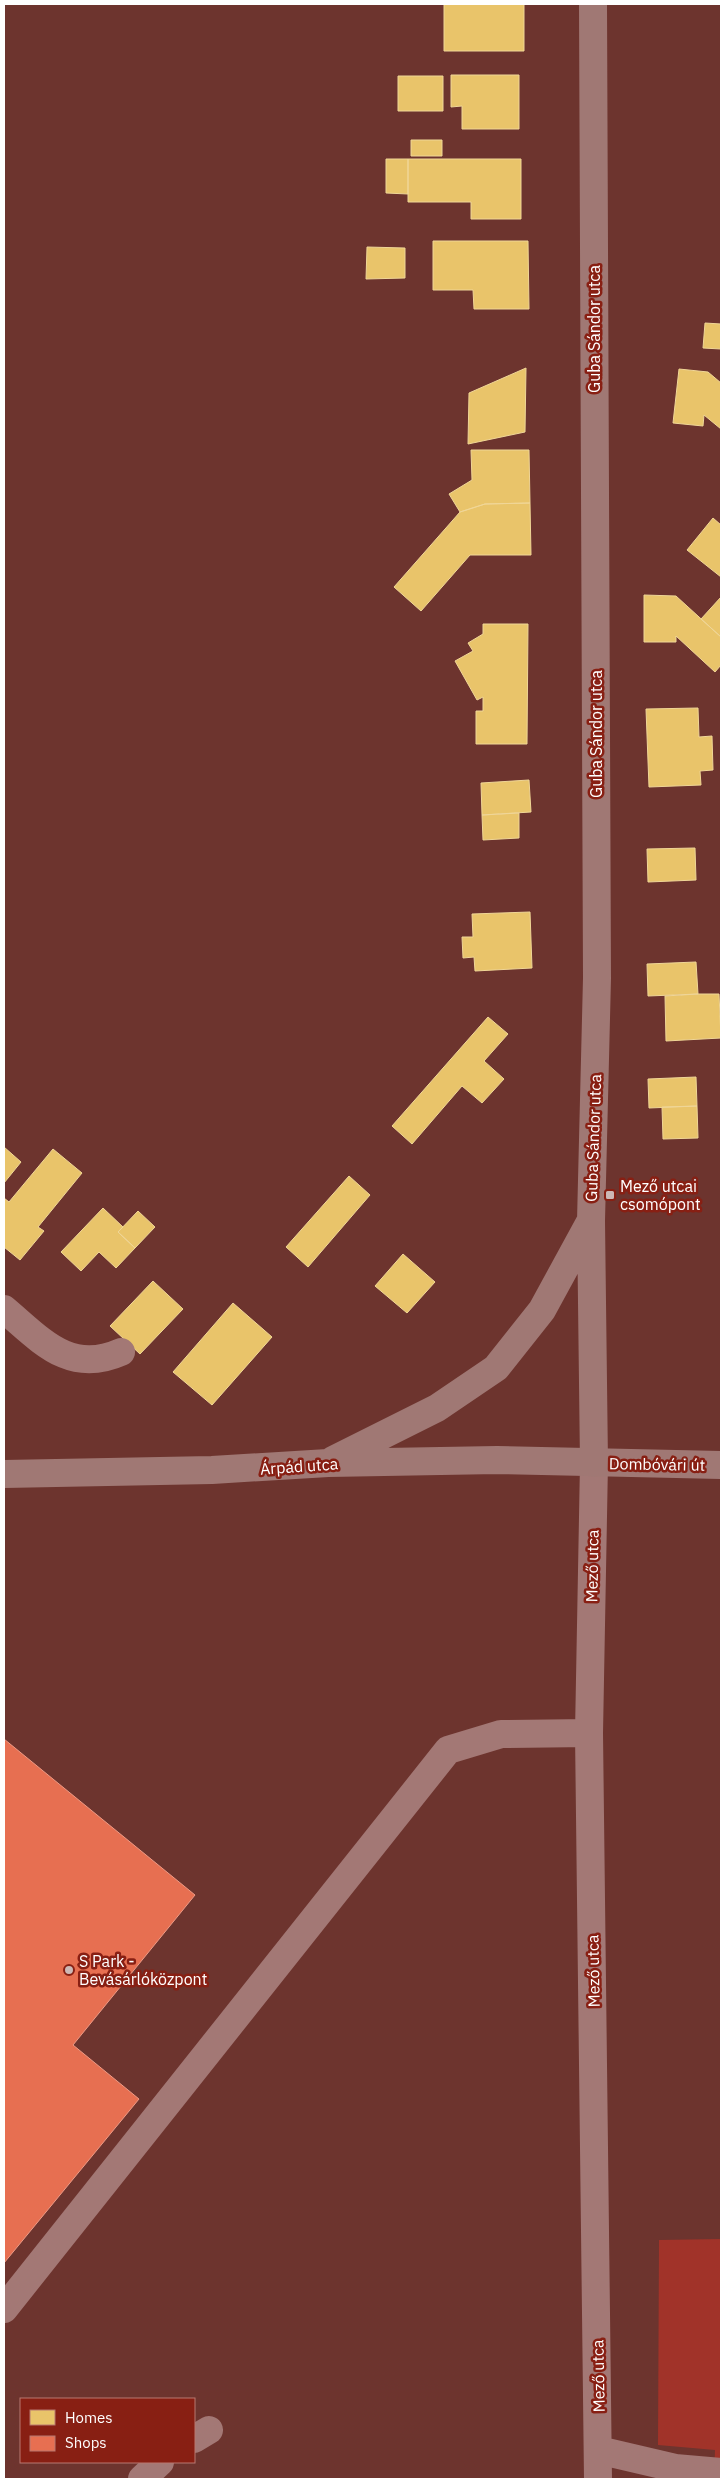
<svg xmlns="http://www.w3.org/2000/svg" width="725" height="2483" viewBox="0 0 725 2483" font-family="'IBM Plex Sans',sans-serif">
	<rect width="100%" height="100%" fill="#6d342e"/>
	<path fill="#a13329" d="M721,2239v240h-7l1,-29 -57,-5 1,-205z"/>
	<path fill="#e9c46a" stroke="#f0d697" d="M444,4h80v47h-80z
		M451,75h68v54h-57v-23l-11,1z
		M398,76h45v35h-45z
		M411,140h31v16h-31z
		M386,159h22v35l-22,-1z
		M408,159h113v60h-50v-17h-63z
		M433,241h95l1,68h-55l-1,-19h-40z
		M367,247l38,1v30l-39,1z
		M705,323l16,1v25l-18,-1z
		M526,368l-1,64 -57,12 1,-51z
		M679,369l29,3 13,11v46l-17,-14 -1,11 -30,-3z
		M471,450h58l1,53 -45,1 -25,8 -11,-18 23,-14z
		M530,503l1,52h-61l-49,56 -27,-24 66,-75 25,-8z
		M713,518l8,7v52l-34,-27z
		M644,595l32,1 45,41v28l-6,7 -39,-36v6h-32z
		M721,597v40l-20,-18z
		M483,624h45l-1,120h-51v-33h7v-14l-6,3 -22,-39 18,-10 -5,-8 15,-9z
		M698,708l1,29 13,-1 1,34 -13,1 1,14 -52,2 -3,-78z
		M529,780l2,32 -49,3 -1,-32z
		M519,813v25l-36,2 -1,-25z
		M695,848l1,32 -48,2 -1,-33z
		M530,912l2,56 -57,3 -1,-14 -11,1 -1,-21h11l-1,-23z
		M696,962l2,32 -50,2 -1,-32z
		M698,994h21l2,44 -55,3 -1,-45z
		M488,1017l20,17 -24,27 20,18 -22,24 -20,-17 -50,58 -20,-18z
		M696,1077l1,29 -48,2 -1,-29z
		M697,1106l1,32 -35,1 -1,-32z
		M4,1147l17,15 -17,21z
		M53,1149l29,24 -44,54 6,4 -24,29 -16,-13v-49l5,4z
		M349,1176l21,19 -62,72 -22,-20z
		M103,1208l20,19 -5,5 17,16 -19,20 -17,-16 -18,19 -20,-19z
		M138,1211l17,16 -20,21 -17,-16z
		M403,1254l32,28 -28,31 -32,-27z
		M153,1281l30,28 -43,45 -30,-28z
		M233,1303l39,34 -60,68 -39,-33z"/>
	<path fill="#e76f51" stroke="#ee9a85" d="M4,1739l191,156 -122,150 66,54 -135,164z"/>
	<g fill="none" stroke-linecap="round" stroke-linejoin="round">
		<path stroke="#a37875" stroke-width="28" d="M4,1309c37,31 65,66 117,43
			M594,1463l-5,270 9,746
			M4,2309l444,-559 53,-16 88,-1
			M194,2439l15,-9
			M598,2450l77,18v11
			M675,2468l46,4
			M142,2479l18,-17"/>
		<path stroke="#a07874" stroke-width="28" d="M593,4l4,974 -6,243 3,242
			M333,1460l104,-52 59,-40 46,-58 48,-88
			M4,1474l208,-4 116,-7 169,-3 224,5"/>
	</g>
	<g fill="#ccb8b6" stroke="#881f13" stroke-width="2">
		<rect x="605" y="1190" width="10" height="10" rx="2.5"/>
		<circle cx="69" cy="1970" r="5"/>
	</g>
	<g text-anchor="middle" stroke-width="5" stroke-linejoin="round" paint-order="stroke">
		<g font-size="16" fill="#fff" stroke="#881f13">
			<text transform="translate(594 329) rotate(-90)" y="6">Guba Sándor utca</text>
			<text transform="translate(596 734) rotate(-90)" y="6">Guba Sándor utca</text>
			<text transform="translate(593 1138) rotate(-88)" y="6">Guba Sándor utca</text>
			<text transform="translate(657 1464) rotate(1)" y="6">Dombóvári út</text>
			<text transform="translate(299 1466) rotate(-4)" y="6">Árpád utca</text>
			<text transform="translate(592 1566) rotate(-89)" y="6">Mező utca</text>
			<text transform="translate(593 1971) rotate(-91)" y="6">Mező utca</text>
			<text transform="translate(598 2376) rotate(-91)" y="6">Mező utca</text>
		</g>
		<g font-size="16" fill="#fff" stroke="#881f13" text-anchor="start">
			<text x="620" y="1192">Mező utcai<tspan x="620" dy="18">csomópont</tspan></text>
			<text x="79" y="1967">S Park -<tspan x="79" dy="18">Bevásárlóközpont</tspan></text>
		</g>
	</g>
	<rect width="725" height="2483" fill="none" stroke="#ffffff" stroke-width="10"/>
	<rect x="20" y="2398" width="175" height="65" fill="#881f13" stroke="#b87971"/>
	<rect x="30" y="2410" width="25" height="15" fill="#e9c46a" stroke="#b87971"/>
	<text x="65" y="2423" font-size="15" fill="#ffffff">Homes</text>
	<rect x="30" y="2436" width="25" height="15" fill="#e76f51" stroke="#b87971"/>
	<text x="65" y="2448" font-size="15" fill="#ffffff">Shops</text>
</svg>
